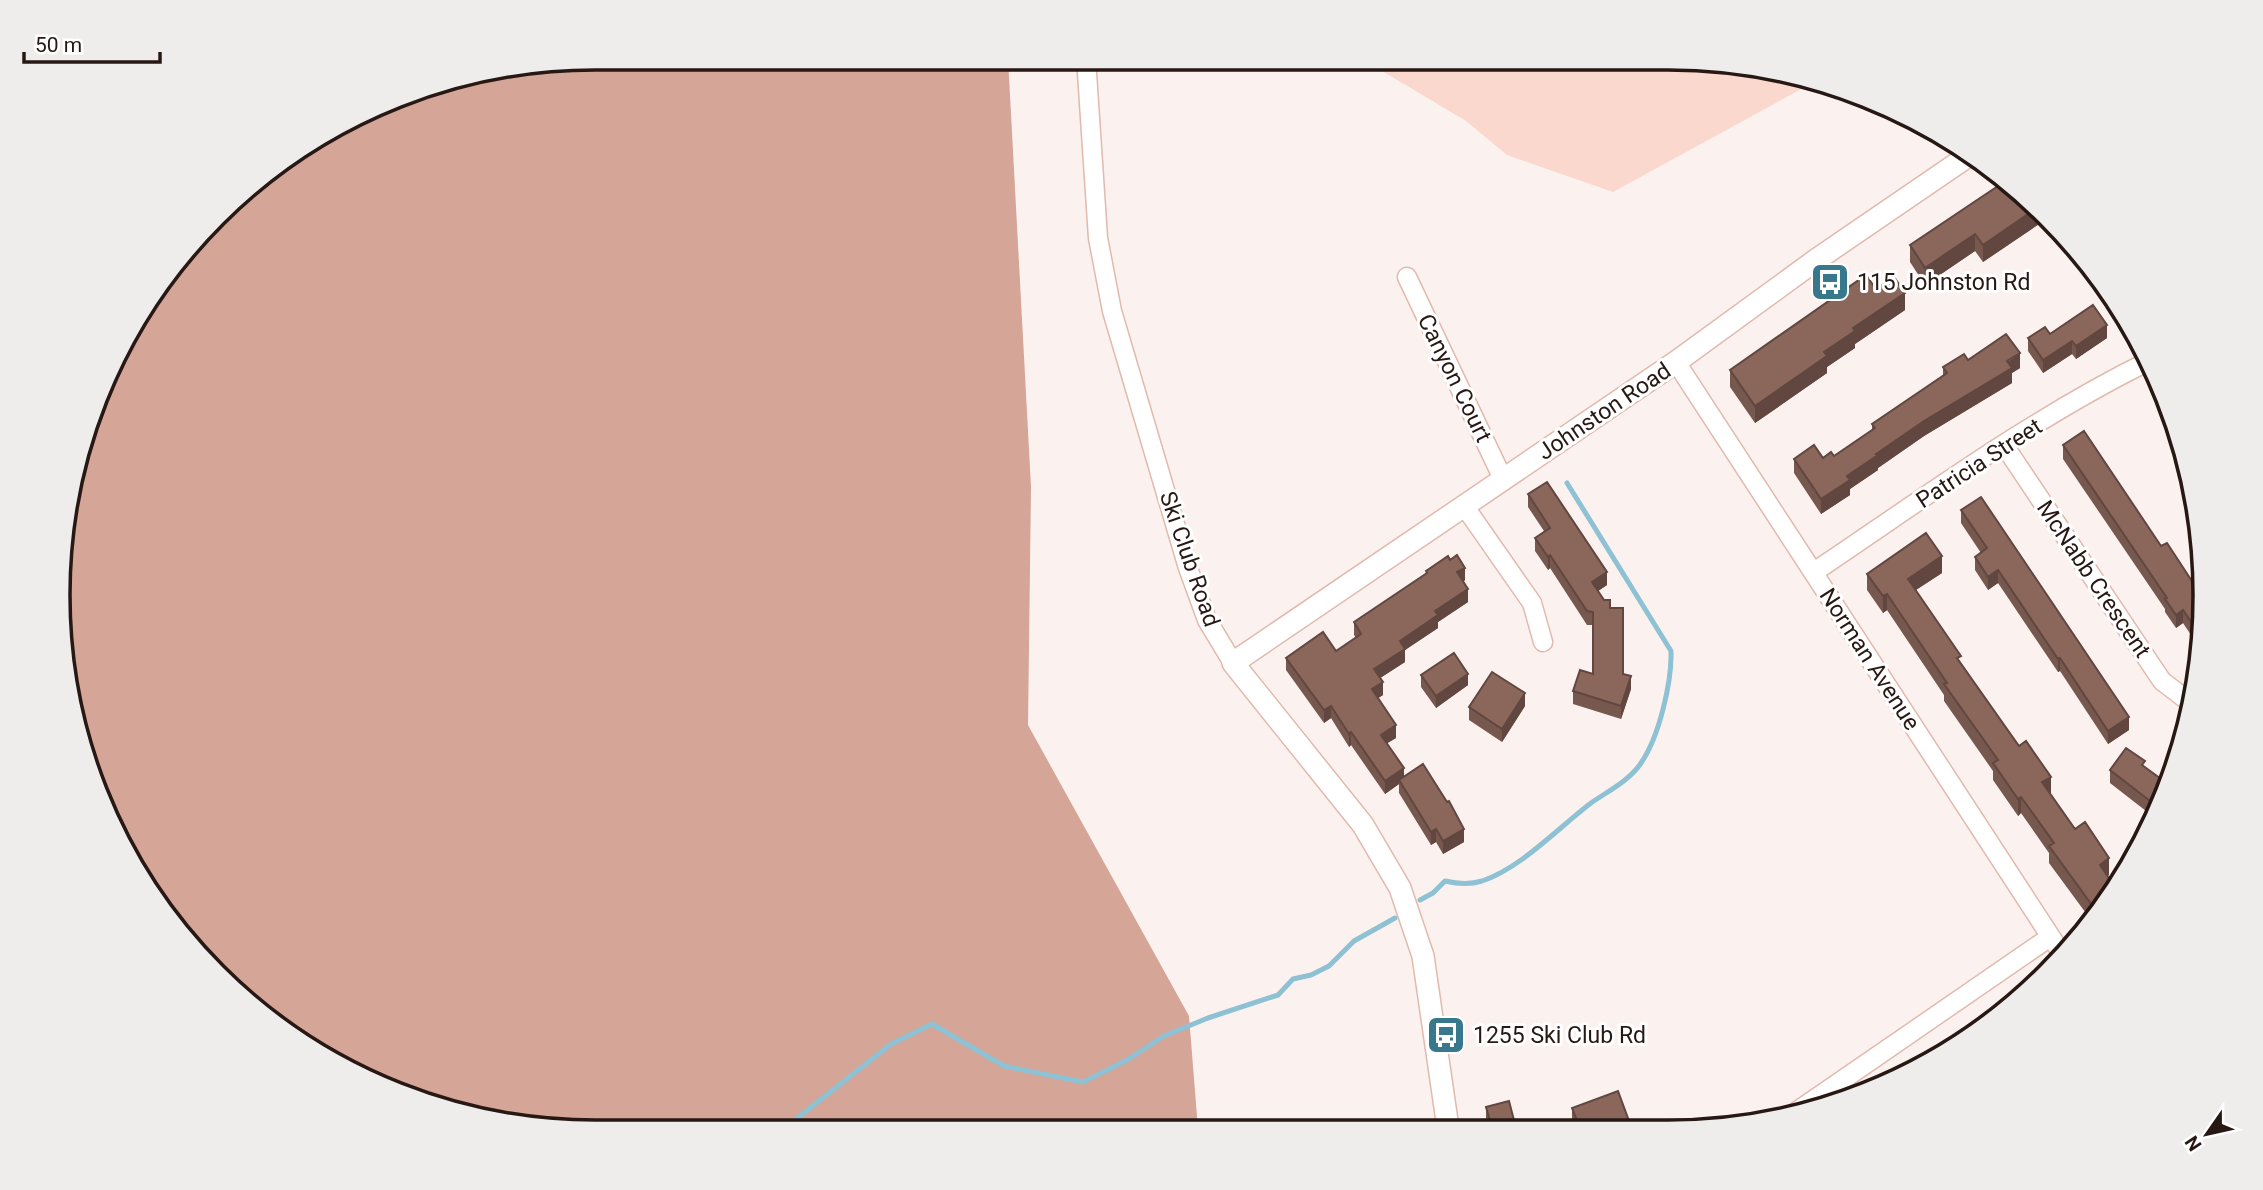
<svg xmlns="http://www.w3.org/2000/svg" width="2263" height="1190" viewBox="0 0 2263 1190" font-family="Roboto,sans-serif">
	<rect width="100%" height="100%" fill="#fbf2f0"/>
	<path fill="#fad8cd" d="M1362,59h341l104,17 11,4 -205,112 -106,-37 -41,-34z"/>
	<path fill="#d5a597" d="M595,58h413l23,429 -3,238 161,291 9,113 -638,2 -104,-17 -99,-37 -89,-56 -77,-71 -92,-149 -40,-170 17,-175 72,-159 120,-128 154,-83z"/>
	<g fill="none" stroke-linecap="round" stroke-linejoin="round">
		<path stroke="#8dc1d3" stroke-width="5" d="M1420,900l13,-7 12,-12c13,3 24,4 37,0 39,-13 76,-53 109,-78 17,-12 38,-22 50,-40 18,-26 31,-81 30,-112l-104,-168
			M782,1130l109,-86 41,-20 72,42 79,16 44,-22 37,-24 44,-18 70,-23 15,-16 18,-4 18,-9 25,-25 41,-23"/>
		<defs>
			<path id="minor" d="M1086,58l12,180 14,73 76,257 19,52 26,43
				M1407,277l96,202
				M1676,362l388,595
				M2004,445l158,236 30,23
				M1465,507l67,96 11,39
				M1814,572c109,-73 217,-153 335,-211
				M1796,1112l254,-175"/>
			<path id="tertiary" d="M1448,1128l-25,-172 -23,-68 -37,-63 -130,-162 443,-301 140,-102 155,-106"/>
		</defs>
		<use href="#minor" stroke="#e1b9ad" stroke-width="21"/>
		<use href="#tertiary" stroke="#e1b9ad" stroke-width="24"/>
		<use href="#minor" stroke="#fff" stroke-width="18"/>
		<use href="#tertiary" stroke="#fff" stroke-width="21"/>
	</g>
	<path fill="#77584e" d="M2007,180l41,38 -65,44 -8,-11 -50,34 -15,-23v-17z
		M1876,289l29,21 -50,34v4l-28,19v6l-72,50 -25,-36v-17z
		M2050,334l57,4 -31,21 -4,-5 -29,19 -15,-22v-13z
		M1968,360l52,8 -8,5v10l-88,53 -46,32v2l-28,19v6l-29,19 -27,-41v-14l29,-1 11,-2 38,-25v-7l71,-48v-9z
		M2163,392l14,31 3,11 -20,-27v-13z
		M2063,445l141,186 -6,33 -5,-8v-13l2,-2 -12,-18 -7,5 -11,-16v-3l-102,-150z
		M1528,494l79,91 -9,6 12,17 13,66 8,15 -10,30 -48,-15v-13l20,-17v-49h-6l-37,-57 -2,2 -13,-19v-13l9,-7 -16,-24z
		M1961,510l168,220 -21,14 -48,-73 -2,1 -60,-89 -10,7 -13,-20v-13l6,-4 -20,-30z
		M1426,571l39,9 -2,2 5,20 -30,20v6l-33,22v12l-25,16 3,17 -5,3 18,40 -9,5 17,34 60,65 -21,12 -7,-12 -5,3 -32,-52v-9l-14,10 -34,-49 -2,2 -18,-29 -7,5 -38,-53v-12l50,-7 20,-13 -2,-3v-13l72,-48z
		M1942,573l-26,17 45,73 114,166 34,46 -2,1 7,10 -23,34 -42,-57v-10l-28,-40 -3,3 -25,-36v-9l-49,-70v-6l-57,-85 -4,3 -16,-23v-16z
		M1421,675l47,10 -32,23 -15,-21z
		M1525,706l-23,36 -33,-22v-13z
		M2145,767l23,17 -13,34 -45,-35v-13z
		M1486,1107l30,21h-28l-2,-7z
		M1572,1108l57,20h-54l-3,-7z"/>
	<path fill="#614740" d="M2037,208l11,10 -65,44v-17z
		M1975,234v17l-50,34v-17z
		M1905,293v17l-50,34v4l-28,19v6l-72,50v-17l98,-78z
		M2107,325v13l-31,21v-13z
		M2072,341v13l-29,19v-13z
		M2020,353v15l-8,5v10l-88,53 -46,32v2l-28,19v6l-29,19v-15l26,-23 29,-22z
		M1550,555v13l-2,2v-13z
		M1942,556v17l-34,22v-16z
		M1465,568v12l-8,5v-13z
		M1998,570v13l-10,7v-13z
		M1607,572v13l-15,10v-13z
		M1468,589v13l-30,20v6l-33,22v12l-31,20v-13l26,-28 35,-30z
		M1887,594v16l-4,3v-17z
		M2183,610v13l-7,5v-13z
		M2060,658v13l-2,1v-13z
		M1468,674v11l-32,23v-12z
		M1631,676v13l-10,30v-13z
		M1383,682v13l-11,7v-13z
		M1525,693v13l-23,36v-13z
		M1331,706v12l-7,5v-13z
		M2129,717v13l-21,14v-13z
		M1396,725v13l-15,9v-12z
		M1351,732v13l-2,2v-13z
		M1404,768v13l-5,-1v4l-14,10v-13z
		M2051,777v16l-9,6v-17z
		M2021,797v16l-3,3v-17z
		M1436,829v13l-5,3v-13z
		M1464,829v13l-21,12v-13z
		M2109,858v17l-9,6v-16z
		M1629,1121v7h-18z"/>
	<path fill="#8a665b" stroke="#614740" stroke-width="2" d="M2007,180l30,28 -54,37 -8,-11 -50,34 -15,-23z
		M1866,275l10,14 18,-12 11,16 -52,35 2,3 -31,21 3,4 -72,50 -25,-36z
		M2093,305l14,20 -31,21 -4,-5 -29,19 -15,-22 17,-11 5,7z
		M2006,334l14,19 -13,8 5,7 -88,53 -48,33 2,1 -31,21 3,4 -29,19 -27,-40 20,-14 9,13 8,-6 3,4 41,-28 -3,-4 75,-51 -4,-6 21,-13 4,6z
		M2163,392l7,15 -10,-13z
		M2084,431l77,115 6,-3 36,55 1,33 -4,23 -7,-11 8,-6 -18,-27 -7,5 -11,-16 2,-1 -104,-153z
		M1547,482l60,90 -15,10 12,18h6v8h13v66l8,2 -10,30 -48,-15 7,-21 13,4v-62l-6,-1 -37,-56 -2,2 -13,-19 15,-10 -22,-34z
		M1981,497l148,220 -21,14 -48,-73 -2,1 -60,-89 -10,7 -13,-20 12,-9 -26,-38z
		M1926,533l16,23 -34,23 53,77 -4,2 62,88 7,-5 25,36 -9,5 33,47 10,-7 24,36 -9,7 14,21 -17,26 -48,-66 5,-3 -33,-46 -3,2 -25,-36 5,-3 -54,-76 3,-1 -60,-89 -4,2 -16,-22z
		M1457,555l8,13 -8,4 11,17 -33,22 3,4 -38,26 5,8 -31,20 9,13 -11,7 24,36 -15,10 23,33 -19,13 -34,-49 -2,2 -18,-28 -7,4 -38,-52 37,-26 13,19 25,-17 -7,-12 73,-49 -1,-2 22,-15 2,4z
		M1454,653l14,21 -32,22 -15,-21z
		M1492,672l33,21 -23,36 -33,-22z
		M2126,748l19,13 -3,4 26,19 -9,24 -49,-38z
		M1423,764l24,38 2,-1 15,28 -21,12 -7,-12 -5,3 -32,-52z
		M1618,1091l11,30 -18,7h-31l-8,-20z
		M1509,1101l7,27h-24l-6,-21z"/>
	<defs>
		<symbol id="bus-square" viewBox="-11 -11 22 22"><rect x="-9" y="-9" width="18" height="18" rx="4" fill="#38788c" stroke="#fff"/><path d="M-5-6H5V4H4V6H2V4H-2V6H-4V4H-5ZM-3.5-4V0h7V-4ZM-3.5 1.2v1.5H-2V1.2ZM2 1.2v1.5H3.5V1.2Z" fill="#fff"/></symbol>
	</defs>
	<g fill-rule="evenodd">
		<use href="#bus-square" x="1808" y="260" width="44" height="44"/>
		<use href="#bus-square" x="1424" y="1013" width="44" height="44"/>
	</g>
	<g text-anchor="middle" stroke-width="6" stroke-linejoin="round" paint-order="stroke">
		<g font-size="23" fill="#271814" stroke="#fff" text-anchor="start">
			<text x="1857" y="290">115 Johnston Rd</text>
			<text x="1473" y="1043">1255 Ski Club Rd</text>
		</g>
		<g font-size="23" fill="#271814" stroke="#fff">
			<text transform="translate(1455 378) rotate(64)" y="8">Canyon Court</text>
			<text transform="translate(1604 411) rotate(-34)" y="8">Johnston Road</text>
			<text transform="translate(1979 463) rotate(-33)" y="8">Patricia Street</text>
			<text transform="translate(1190 559) rotate(71)" y="8">Ski Club Road</text>
			<text transform="translate(2094 579) rotate(56)" y="8">McNabb Crescent</text>
			<text transform="translate(1870 659) rotate(57)" y="8">Norman Avenue</text>
		</g>
	</g>
	<path d="M0 0H2263V1190H0ZM595 70H1668A525 525 0 0 1 2193 595V595A525 525 0 0 1 1668 1120H595A525 525 0 0 1 70 595V595A525 525 0 0 1 595 70Z" fill="#eeedec" fill-rule="evenodd"/>
	<path fill="none" stroke="#271814" stroke-width="3.5" d="M595 70H1668A525 525 0 0 1 2193 595V595A525 525 0 0 1 1668 1120H595A525 525 0 0 1 70 595V595A525 525 0 0 1 595 70Z"/>
	<g transform="translate(2207 1134) rotate(236)" stroke="#ffffff" stroke-width="5" paint-order="stroke">
	<path d="M0-5L12 26L0 18L-12 26Z" fill="#271814"/>
	<text y="-10" font-size="19" font-weight="bold" text-anchor="middle" fill="#271814">N</text>
	</g>
	<path d="M24 52v10h136v-10" fill="none" stroke="#271814" stroke-width="3.5"/>
	<text x="35" y="52" font-size="21" fill="#271814" stroke="#ffffff" stroke-width="5" paint-order="stroke">50 m</text>
</svg>
